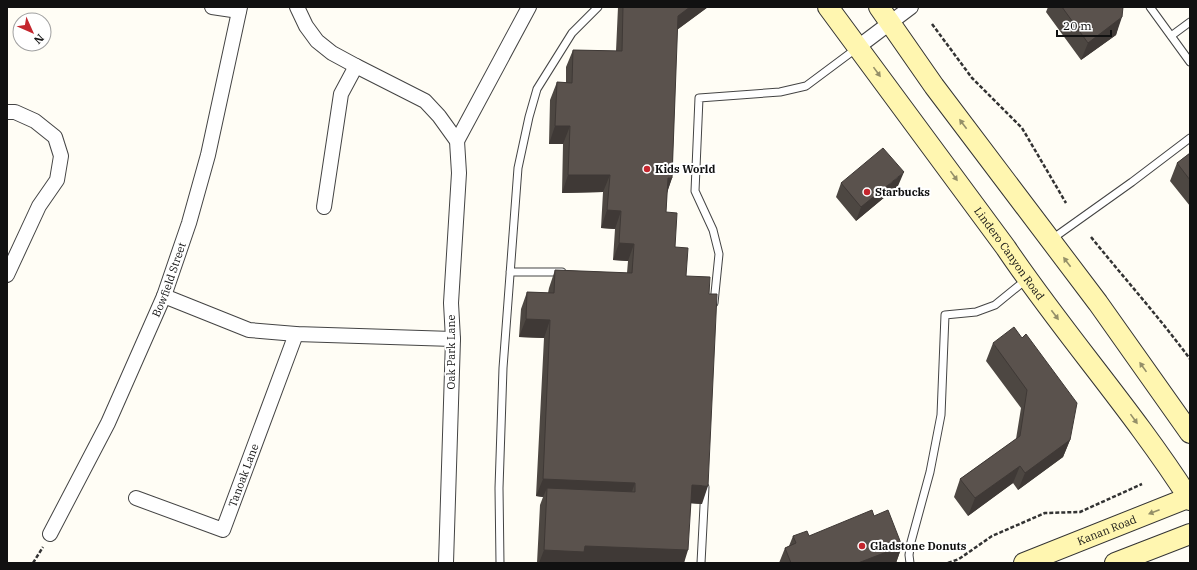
<svg xmlns="http://www.w3.org/2000/svg" width="1197" height="570" viewBox="0 0 1197 570" font-family="'IBM Plex Serif',serif">
	<rect width="100%" height="100%" fill="#fffdf5"/>
	<g fill="none" stroke-linecap="round" stroke-linejoin="round">
		<defs>
			<path id="service" d="M1150,7l40,55
				M1171,36l19,-14
				M1052,239l80,-57 58,-44
				M510,272h52
				M714,303l5,-49 -6,-24 -18,-39 4,-93 81,-6 26,-6 51,-38
				M500,563l-1,-75 4,-120 15,-200 11,-51 8,-28 35,-56 26,-26
				M701,563l4,-76
				M910,563l-1,-8 2,-13 19,-70 11,-57 4,-100 31,-3 19,-7 32,-26"/>
			<g id="minor">
				<path d="M212,7l27,4"/>
				<path d="M297,7l9,19 11,15 15,12 24,13 69,35 14,15 18,25 2,32 -8,130 2,36 -7,224"/>
				<path d="M858,47l53,-40"/>
				<path d="M7,112h8l20,9 20,16 6,19 -4,24 -18,26 -32,69"/>
				<path d="M457,141l72,-134"/>
				<path d="M324,207l17,-113 15,-28"/>
				<path d="M164,296l85,34 47,4 157,5"/>
				<path id="s1" d="M136,498l87,32 73,-196"/>
				<path id="s2" d="M50,534l58,-111 56,-127 25,-73 19,-68 32,-148"/>
			</g>
			<g id="secondary">
				<path id="s3" d="M828,7l178,241c58,86 128,164 184,252"/>
				<path d="M879,7l55,79 164,217 92,130"/>
				<path id="s4" d="M1024,563l166,-66"/>
				<path d="M1115,563l75,-29"/>
			</g>
		</defs>
		<use href="#service" stroke="#444" stroke-width="9"/>
		<use href="#minor" stroke="#444" stroke-width="16"/>
		<use href="#secondary" stroke="#333" stroke-width="22"/>
		<path stroke="#333" stroke-width="2.5" stroke-dasharray="4 2" stroke-linecap="butt" d="M932,24l40,54 50,50 44,75
			M1091,237c33,41 68,80 99,122
			M33,563l10,-16
			M948,563l11,-4 33,-23 53,-23 35,-1 62,-28"/>
		<use href="#service" stroke="#fff" stroke-width="7"/>
		<use href="#minor" stroke="#fff" stroke-width="14"/>
		<use href="#secondary" stroke="#fff6b0" stroke-width="20"/>
	</g>
	<path fill="#4d4742" d="M618,7h90l-31,23 -5,148 -5,14 -1,20 9,35 11,29 16,228 -11,-1 -7,60h-147l3,-58 3,-8 -7,-1 8,-158 -25,-1 2,-28 6,-17 21,1 1,-5 6,-18 72,3 1,-12 -15,-1 2,-31 -14,-1 2,-36 -41,1 1,-49h-14l1,-44 7,-18 9,1v-16l7,-17 43,1z
		M1048,7h75l-7,28 -35,25 -35,-48z
		M1190,153v53l-20,-25 7,-18z
		M841,183l57,3 -42,35 -20,-24z
		M993,343l77,97 -7,17 -45,33 -5,-7 -45,33 -14,-19 6,-18 56,-40 5,-31 -35,-47z
		M874,516l28,30 -6,17h-117l6,-15 4,-2 4,-10h16z"/>
	<path fill="#3f3936" d="M690,7h18l-37,27 7,-18z
		M1122,17l-6,18 -35,25 7,-17z
		M555,126h15l-7,18h-14z
		M904,172l-6,14 -42,35 5,-14z
		M568,175h42l-7,17 -41,1z
		M668,178h4l-6,18z
		M607,210l14,1 -6,18 -14,-1z
		M619,243l15,1 -6,17 -15,-1z
		M526,319l24,1 -6,18 -25,-1z
		M1070,440l-7,17 -45,33 7,-17z
		M1020,466l-7,17 -45,33 7,-18z
		M543,479l92,4 -6,17 -82,-12 -4,9 -7,-1z
		M692,485l16,1 -6,18 -17,-1z
		M585,546l103,4 -4,13h-145l5,-13z
		M902,546l-6,17h-38z"/>
	<path fill="#5a524d" stroke="#3f3936" d="M623,7h67l-12,9 -6,162h-4l-2,34 11,1 -2,34 13,1 -2,28 24,1 -1,17h8l-9,192 -16,-1 -4,65 -103,-4 -1,6 -40,-2 3,-62 88,4v-9l-92,-4 7,-159 -24,-1 1,-27 27,1 1,-23 77,3 2,-29 -15,-1 2,-32 -14,-1 3,-35h-42l2,-49h-15l2,-44 15,1 1,-33 49,1z
		M1062,7h61l-1,10 -34,26z
		M883,148l21,24 -43,35 -20,-24z
		M1190,153v27l-13,-17z
		M1014,327l8,11 4,-4 51,69 -7,37 -45,33 -5,-7 -45,32 -15,-19 60,-43 7,-46 -34,-47z
		M872,510l2,6 14,-6 14,36 -44,17h-67l-6,-15 11,-5 -3,-7 14,-5 2,5z"/>
	<defs><path id="oneway-solid" d="M-6-.8H1V-3.2L6.5 0L1 3.2V.8H-6Z"/></defs>
	<g fill="#948f68">
		<use href="#oneway-solid" transform="translate(877 72) rotate(54)"/>
		<use href="#oneway-solid" transform="translate(963 124) rotate(-127)"/>
		<use href="#oneway-solid" transform="translate(954 176) rotate(54)"/>
		<use href="#oneway-solid" transform="translate(1067 262) rotate(-127)"/>
		<use href="#oneway-solid" transform="translate(1055 315) rotate(53)"/>
		<use href="#oneway-solid" transform="translate(1143 367) rotate(-125)"/>
		<use href="#oneway-solid" transform="translate(1134 419) rotate(54)"/>
		<use href="#oneway-solid" transform="translate(1154 512) rotate(159)"/>
	</g>
	<g fill="#c4262e" stroke="#fff" stroke-width="1.5">
		<circle cx="647" cy="169" r="4"/>
		<circle cx="867" cy="192" r="4"/>
		<circle cx="862" cy="546" r="4"/>
	</g>
	<g text-anchor="middle" stroke-width="4" stroke-linejoin="round" paint-order="stroke">
		<g font-size="11" font-weight="bold" fill="#111" stroke="#fff" text-anchor="start">
			<text x="655" y="173">Kids World</text>
			<text x="875" y="196">Starbucks</text>
			<text x="870" y="550">Gladstone Donuts</text>
		</g>
		<g font-size="11" fill="#111" stroke="#fff">
			<text dy="4" stroke="none"><textPath href="#s3" startOffset="306">Lindero Canyon Road</textPath></text>
			<text dy="4" stroke="none"><textPath href="#s2" startOffset="281">Bowfield Street</textPath></text>
			<text transform="translate(451 352) rotate(-90)" y="4">Oak Park Lane</text>
			<text dy="4" stroke="none"><textPath href="#s1" startOffset="151">Tanoak Lane</textPath></text>
			<text dy="4" stroke="none"><textPath href="#s4" startOffset="89">Kanan Road</textPath></text>
		</g>
	</g>
	<rect width="1197" height="570" fill="none" stroke="#111111" stroke-width="16"/>
	<g transform="translate(32 32) rotate(135)"><circle r="19" fill="#ffffff" stroke="#a0a0a0"/>
	<path d="M0-3L7 15L0 10L-7 15Z" fill="#c4262e"/>
	<text y="-6" font-size="11" font-weight="bold" text-anchor="middle" fill="#111111">N</text>
	</g>
	<path d="M1057 30v6h54v-6" fill="none" stroke="#111111" stroke-width="2"/>
	<text x="1063" y="30" font-size="12" fill="#111111" stroke="#ffffff" stroke-width="3" paint-order="stroke">20 m</text>
</svg>
